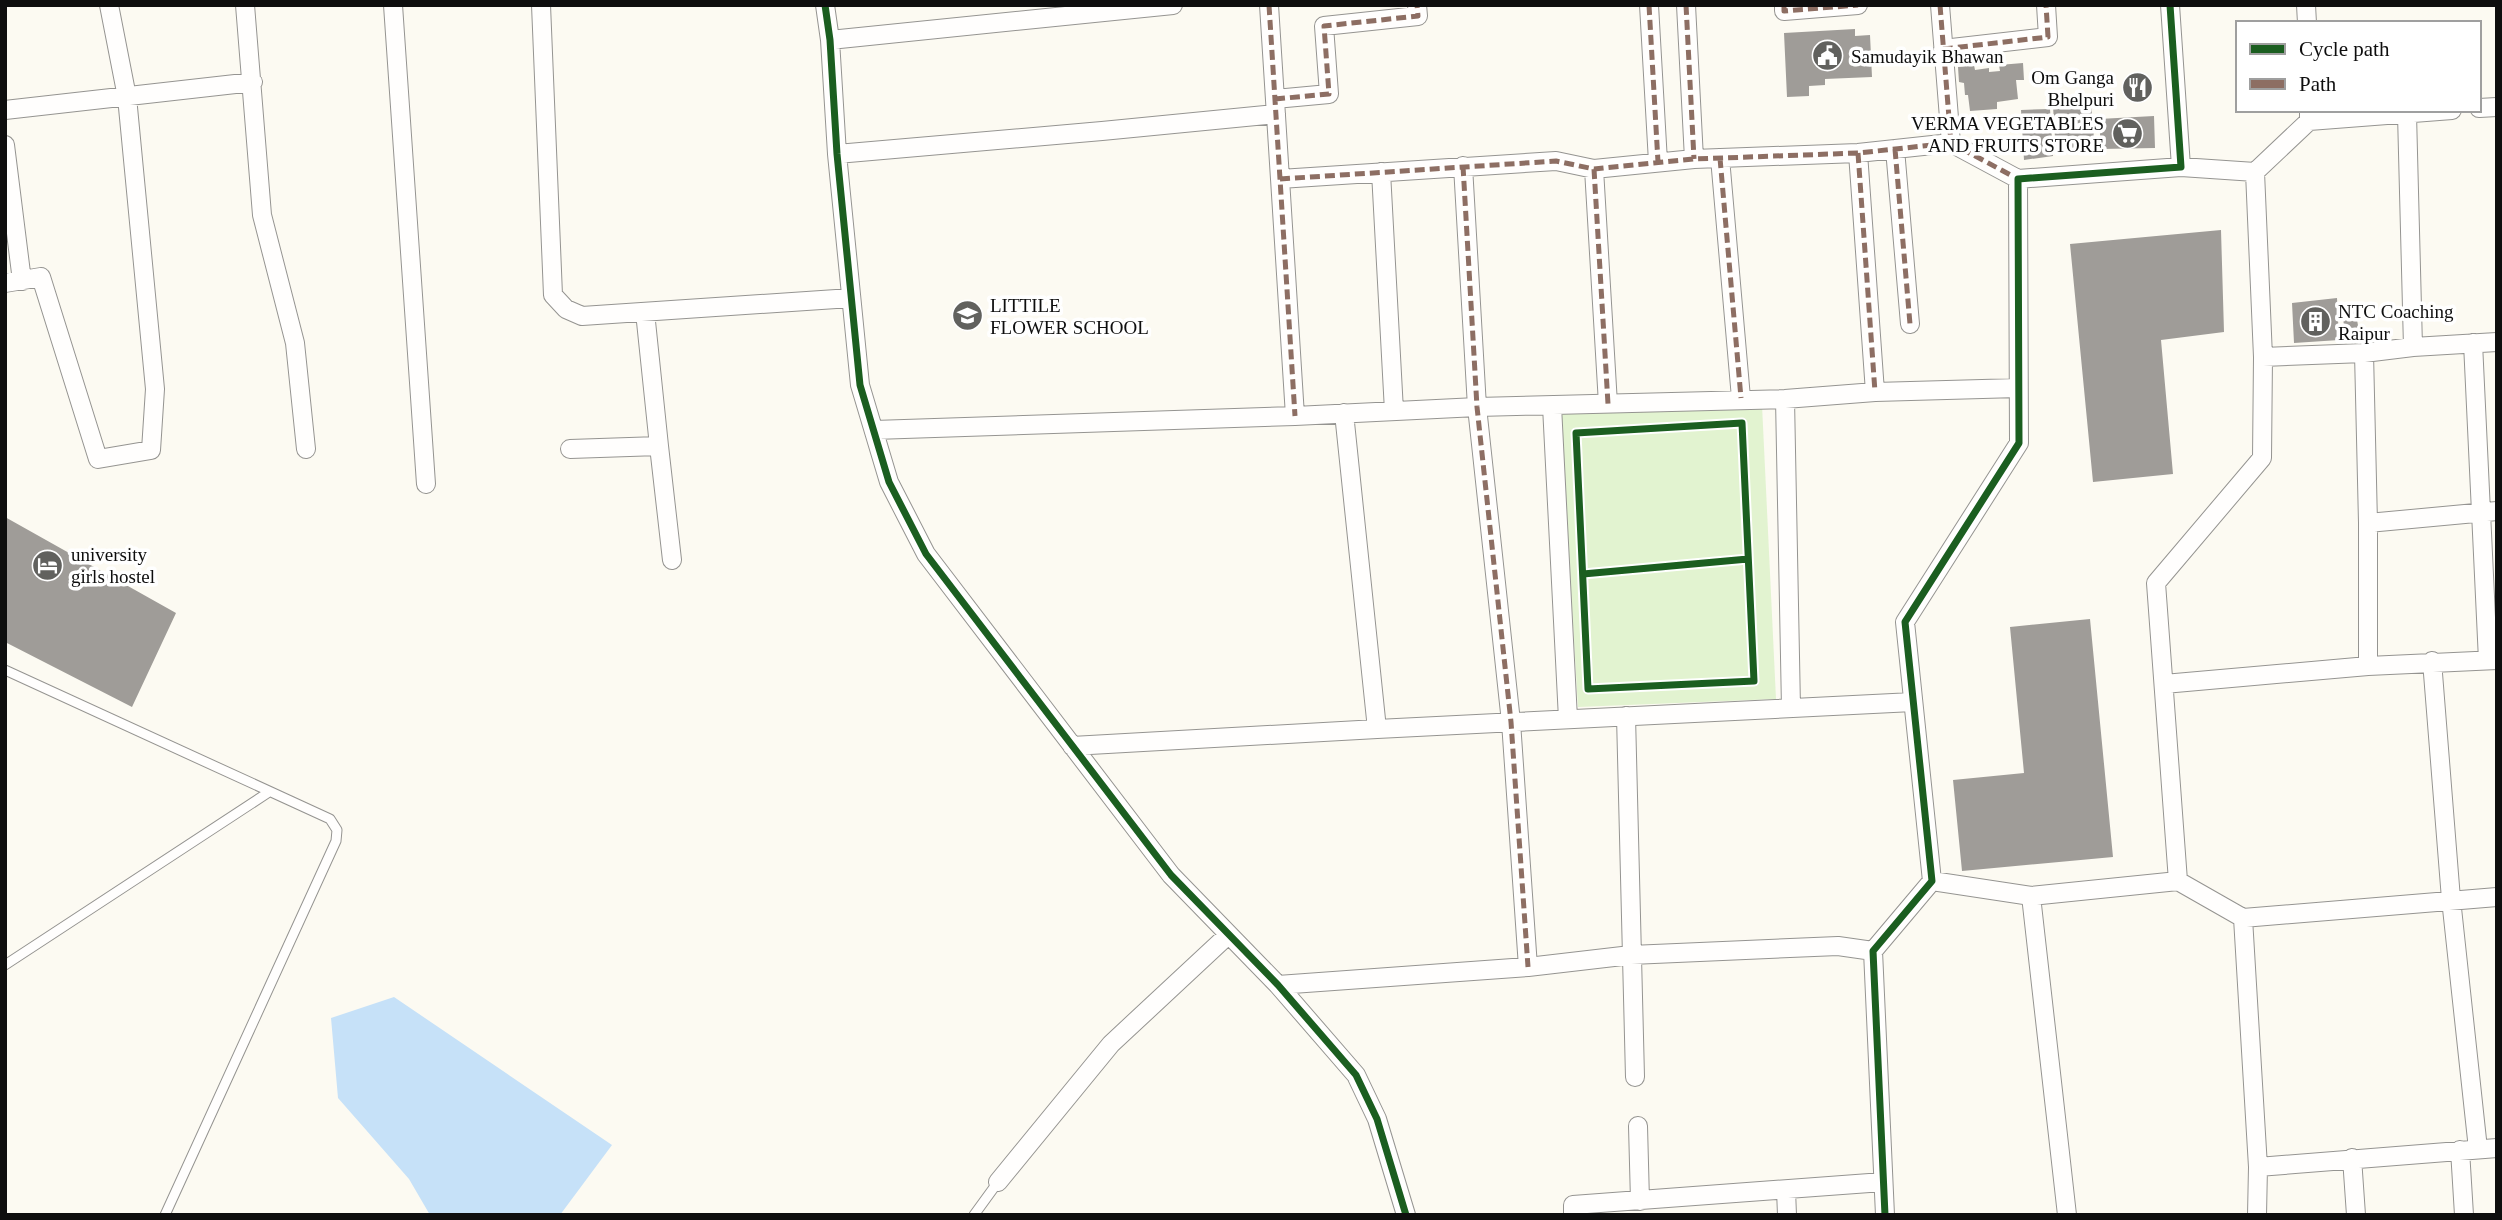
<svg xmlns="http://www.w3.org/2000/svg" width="2502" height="1220" viewBox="0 0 2502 1220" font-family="'Times New Roman',serif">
	<rect width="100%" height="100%" fill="#fcfaf2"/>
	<path fill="#e2f3d0" d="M1762,405l14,294 -198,8 -18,-295z"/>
	<path fill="#c6e1f8" d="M394,997l218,148 -52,70h-130l-21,-36 -71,-81 -7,-80z"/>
	<path fill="#9f9c98" d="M1855,29v7l15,-1 2,42 -47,2v6l-16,1v10l-22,1 -3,-64z
		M2023,63l1,17h-8l2,19 -21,3v7l-27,2 -2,-16h-3l-1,-12 -5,-1 -1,-15 16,-2 1,5 14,-2v4l11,-1 -1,-6z
		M2091,103l4,48 -39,3 -3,-48z
		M2050,109l3,47 -29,4 -3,-50z
		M2154,116l1,32 -54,1 -2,-30z
		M2221,230l3,102 -63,8 12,134 -80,8 -23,-238z
		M2337,298l2,42 -45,3 -2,-40z
		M2355,308l5,29 -14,3 -4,-29z
		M5,517l171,96 -44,94 -127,-65z
		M2090,619l23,238 -151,14 -9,-91 71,-7 -14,-146z"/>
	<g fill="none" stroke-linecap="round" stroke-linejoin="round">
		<defs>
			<path id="lane" d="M5,670l325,149 7,11 -1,11 -171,374
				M5,965l264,-173
				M974,1215l24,-33"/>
			<path id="street" d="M245,5l17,210 33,128 11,106
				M393,5l33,479
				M541,5l12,290 13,14 16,7 269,-18
				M825,5l5,35 7,114 23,231 29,97 37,72 245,321 107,110 78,90 21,44 29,96
				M1269,5l26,411
				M1649,5l9,157
				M1686,5l8,154
				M1784,5v6l74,-6
				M1940,5l11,138 67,36
				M2306,5l1,18
				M830,40l343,-35
				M1943,49l105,-12 -2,-32
				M1275,99l54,-5 -5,-68 94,-10 -1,-11
				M2479,108l18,-1
				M5,110l248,-28
				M2407,114l6,233
				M2309,121l143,-11
				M5,145l17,136
				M1895,149l15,175
				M1858,153l17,239
				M837,154l265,-23 174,-17
				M1720,158l21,240
				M1463,166l14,241 34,315 17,245
				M2181,167l74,5 8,185 101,-4 49,-6 84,-5
				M1594,169l14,235
				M1381,172l13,239
				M2255,172l54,-51v-9
				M1280,179l276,-18 38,8 100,-10 164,-6 93,-10
				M5,283l36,-6 57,182 53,-9 4,-61 -28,-292 -18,-92
				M2473,343l15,317
				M2364,353l4,170v143
				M2263,357l-1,101 -106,125 22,298 65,37 254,-21
				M1785,399l6,309
				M1552,406l16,313
				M874,430l421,-14 182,-9 308,-8 90,-7 143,-4
				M659,446l13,114
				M570,449l89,-3 -14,-134
				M2368,523l129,-12
				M2432,661l19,238 27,250
				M2164,684l204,-18 129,-6
				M1626,716l9,361
				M1377,729l536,-27
				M1072,746l305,-17 -33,-316
				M1932,881l99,15
				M2243,918l15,249 -1,48
				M1278,985l250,-18 103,-12 207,-9 35,5
				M1638,1126l2,75
				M2460,1150l4,65
				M2352,1158l4,57
				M2258,1167l239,-19
				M998,1182l113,-138 117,-109
				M1786,1190l1,25
				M1573,1215v-10l310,-23
				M1885,1215l-12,-264 59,-70 -27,-259 114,-179 -1,-264 163,-12 -11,-162
				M2067,1215l-36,-319 147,-15"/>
		</defs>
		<use href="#lane" stroke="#959491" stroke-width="11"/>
		<use href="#street" stroke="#959491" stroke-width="20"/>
		<use href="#lane" stroke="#fffefd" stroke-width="9"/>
		<use href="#street" stroke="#fffefd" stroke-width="18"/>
		<path stroke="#8d6e63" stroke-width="5" stroke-dasharray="10 5" stroke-linecap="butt" d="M1269,5l26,411
			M1649,5l9,157
			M1686,5l8,154
			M1784,5v6l74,-6
			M1940,5l11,138 67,36
			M1943,49l105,-12 -2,-32
			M1275,99l54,-5 -5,-68 94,-10 -1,-11
			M1895,149l15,175
			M1858,153l17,239
			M1720,158l21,240
			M1463,166l14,241 34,315 17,245
			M1594,169l14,235
			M1280,179l276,-18 38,8 100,-10 164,-6 93,-10"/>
		<defs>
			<path id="cycleway" d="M825,5l5,35 7,114 23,231 29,97 37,72 245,321 107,110 78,90 21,44 29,96
				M1742,423l12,258 -166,8 -12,-256z
				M1583,574l165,-15
				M1885,1215l-12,-264 59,-70 -27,-259 114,-179 -1,-264 163,-12 -11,-162"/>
		</defs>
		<use href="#cycleway" stroke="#fff" stroke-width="11"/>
		<use href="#cycleway" stroke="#1b5e20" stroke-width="7"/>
	</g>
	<defs>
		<symbol id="civic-disc" viewBox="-11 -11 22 22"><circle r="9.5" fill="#61615e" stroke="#fff"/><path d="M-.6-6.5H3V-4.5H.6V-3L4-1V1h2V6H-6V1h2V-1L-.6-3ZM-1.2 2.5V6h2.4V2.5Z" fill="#fff"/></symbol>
		<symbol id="restaurant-disc" viewBox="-11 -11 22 22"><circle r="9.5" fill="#61615e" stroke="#fff"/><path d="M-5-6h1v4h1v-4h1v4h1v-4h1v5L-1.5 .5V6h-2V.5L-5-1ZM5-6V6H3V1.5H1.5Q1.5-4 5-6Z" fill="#fff"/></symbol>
		<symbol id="supermarket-disc" viewBox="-11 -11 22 22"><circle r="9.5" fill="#61615e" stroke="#fff"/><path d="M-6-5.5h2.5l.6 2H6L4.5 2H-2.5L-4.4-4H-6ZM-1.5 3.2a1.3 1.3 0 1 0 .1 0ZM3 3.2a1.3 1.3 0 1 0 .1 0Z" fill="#fff"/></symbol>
		<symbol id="school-disc" viewBox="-11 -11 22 22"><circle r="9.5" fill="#61615e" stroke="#fff"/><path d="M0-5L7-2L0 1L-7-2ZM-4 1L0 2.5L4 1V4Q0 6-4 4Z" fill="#fff"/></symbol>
		<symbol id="building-disc" viewBox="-11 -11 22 22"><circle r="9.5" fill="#61615e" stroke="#fff"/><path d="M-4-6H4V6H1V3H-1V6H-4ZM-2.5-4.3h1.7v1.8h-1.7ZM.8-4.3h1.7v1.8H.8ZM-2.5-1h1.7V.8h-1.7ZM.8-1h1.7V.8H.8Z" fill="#fff"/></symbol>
		<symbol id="hotel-disc" viewBox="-11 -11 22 22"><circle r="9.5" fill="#61615e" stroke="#fff"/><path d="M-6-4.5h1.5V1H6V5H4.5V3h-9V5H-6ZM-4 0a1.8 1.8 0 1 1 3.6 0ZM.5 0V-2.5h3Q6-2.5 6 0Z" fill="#fff"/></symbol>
	</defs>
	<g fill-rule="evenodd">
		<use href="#civic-disc" x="1810" y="38" width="35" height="35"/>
		<use href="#restaurant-disc" x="2120" y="70" width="35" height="35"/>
		<use href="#supermarket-disc" x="2110" y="116" width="35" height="35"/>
		<use href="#school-disc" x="950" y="298" width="35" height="35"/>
		<use href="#building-disc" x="2298" y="304" width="35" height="35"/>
		<use href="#hotel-disc" x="30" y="548" width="35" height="35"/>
	</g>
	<g text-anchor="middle" stroke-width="7" stroke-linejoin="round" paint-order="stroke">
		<g font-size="19" fill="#0e0e0e" stroke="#fff" text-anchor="start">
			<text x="1851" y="63">Samudayik Bhawan</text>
			<text x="2114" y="84" text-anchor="end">Om Ganga<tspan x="2114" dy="22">Bhelpuri</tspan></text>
			<text x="2104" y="130" text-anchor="end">VERMA VEGETABLES<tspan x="2104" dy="22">AND FRUITS STORE</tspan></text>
			<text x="990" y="312">LITTILE<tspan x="990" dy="22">FLOWER SCHOOL</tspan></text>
			<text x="2338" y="318">NTC Coaching<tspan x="2338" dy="22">Raipur</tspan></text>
			<text x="71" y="561">university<tspan x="71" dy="22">girls hostel</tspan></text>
		</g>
	</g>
	<rect width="2502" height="1220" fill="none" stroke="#0e0e0e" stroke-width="14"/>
	<rect x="2236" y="21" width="245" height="91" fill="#ffffff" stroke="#9f9f9f" stroke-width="2"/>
	<rect x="2250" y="44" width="35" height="10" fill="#1b5e20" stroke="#9f9f9f" stroke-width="2"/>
	<text x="2299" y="56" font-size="21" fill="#0e0e0e">Cycle path</text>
	<rect x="2250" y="79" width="35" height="10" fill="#8d6e63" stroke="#9f9f9f" stroke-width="2"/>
	<text x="2299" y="91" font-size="21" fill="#0e0e0e">Path</text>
</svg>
